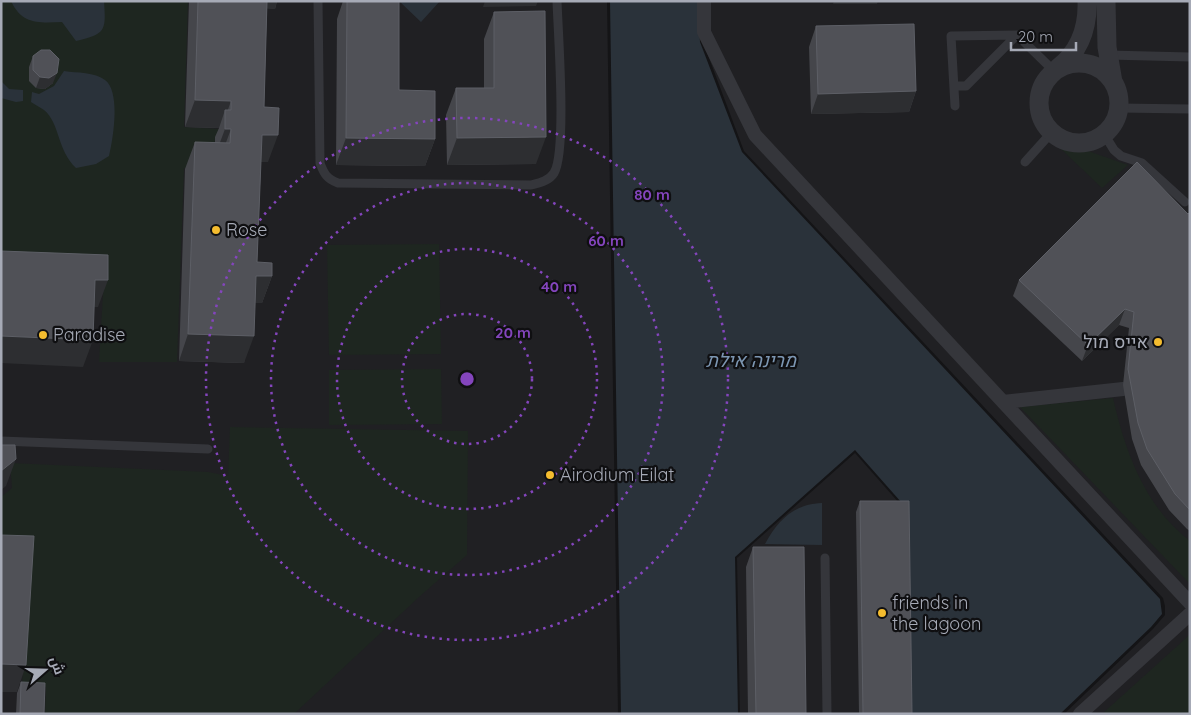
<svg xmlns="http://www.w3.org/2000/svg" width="1191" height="715" viewBox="0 0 1191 715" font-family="Quicksand,Cairo,Heebo,sans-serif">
	<rect width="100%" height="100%" fill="#141416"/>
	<path fill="#202023" d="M1,1h606l11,713h-617z
		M700,1h490v713h-126l89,-85 12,-14v-9l-2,-8 -419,-447 -41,-109z
		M855,453l52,59 1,202h-168l-3,-156z"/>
	<path fill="#1e2620" d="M1,1h187l-4,126 35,2 1,7 -5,1 -1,21 4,10h-34l-7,194h-78l5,-85 -103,-7z
		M1060,148l28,3 40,14 -26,23z
		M439,244l2,110 -112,1 -2,-110z
		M441,369l1,55 -113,1v-55z
		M1113,398c12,53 32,109 77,143v43l-170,-177z
		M230,427l238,4 -1,124 -48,42 -125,117h-249l1,-27 -24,1 6,-128 -27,-2v-61l11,-9 -2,-25 198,9 20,4z
		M1190,634v80h-88l83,-75z"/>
	<path fill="#2a323a" d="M11,1h93c2,30 2,33 -28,40l-14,-19c-22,1 -40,3 -51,-21z
		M399,1h41l-19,21z
		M610,1h88l2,41 42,110 418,447 2,15 -11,13 -91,87h-150l-1,-203 -54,-61 -120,107 3,157h-117z
		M64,71c13,2 31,1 41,9 16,12 8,59 4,76l-13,8 -20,4c-19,-18 -16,-45 -32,-58 -4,-3 -9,-5 -13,-8l1,-10 7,2 15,-8z
		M1,81l8,8 14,1v11l-7,1 -15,-4z
		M822,503v42l-57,-1c13,-24 29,-40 57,-41z"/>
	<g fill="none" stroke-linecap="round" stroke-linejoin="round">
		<path stroke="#35363b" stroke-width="9" d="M318,1l2,162c4,11 7,16 18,20l193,2c8,-2 18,-4 23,-12 13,-21 4,-141 3,-172
			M1108,55l82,2
			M954,86h12l51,-51
			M955,106l-4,-70 66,-1 37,36
			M1119,108l71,1
			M1104,134l10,16 7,6 21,7 43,39
			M1025,162l27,-30
			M1,441l207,8
			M825,558l2,156"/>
		<path stroke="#35363b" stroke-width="14" d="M704,1v31l51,103 435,468
			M1003,402l120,-13
			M1080,714l110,-100"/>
		<path stroke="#35363b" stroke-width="19" d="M1106,1l1,46 6,35
			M1039 103a40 40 0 1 1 80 0a40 40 0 1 1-80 0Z
			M1058,68c22,-17 30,-40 29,-67"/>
	</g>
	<path fill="#45464b" d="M189,1h88l-2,8 -8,-1 -3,99 4,55h-7l-4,100 15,14 -10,27h-7l-11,60 -65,-2 6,-192 10,-27 20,1v-6l4,-9 -34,-1z
		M343,1h56v89l36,49 -10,27 -89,-1 1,-146z
		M494,12l42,152 -89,1 -1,-50 10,-27h28v-49z
		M816,26l100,65 -7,21 -98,2 -2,-67z
		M33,56l20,27 -8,6 -9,-1 -7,-7v-14z
		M1190,212v319l-3,-2 -18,-19 -28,-45 -9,-26 -9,-54 6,-57 -10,-3 -37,36 -69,-65 6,-16 169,-66z
		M860,501l52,213h-53l-3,-202z
		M753,547l53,167h-58l-2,-147z
		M21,682l23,32h-28l1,-21z"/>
	<path fill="#2d2e31" d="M261,1h16l-2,8 -17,-1z
		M485,1h53l-2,5 -53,1z
		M834,1h44l-1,3h-44z
		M57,73l-4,10 -8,6 -9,-1 4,-11z
		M916,91l-7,21 -98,2 7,-20z
		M195,100l36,1 -6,17v-8l-6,18 -34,-1z
		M225,129h6l-10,27h-6z
		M262,135h16l-10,27h-16z
		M546,137l-10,27 -89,1 10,-27z
		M346,138l89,1 -10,27 -89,-1z
		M256,276h16l-10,27h-16z
		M95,280h13l-10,27h-13z
		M1125,309l-6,16 -37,36 6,-16z
		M188,334l66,2 -10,27 -65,-2z
		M1,336l92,4 -10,27 -82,-4z
		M16,459l-10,27 -5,4v-19z
		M1,664l25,1 -9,27h-16z"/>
	<path fill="#505157" stroke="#5d5f66" d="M198,1h69l-3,106 15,1 -1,27h-16l-5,127 15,1v13h-16l-2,60 -66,-2 7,-192 35,1 1,-14h-6v-19h6v-9l-36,-1z
		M347,1h52v89l36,1v48l-89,-1z
		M545,11l1,126 -89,1 -1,-50h38v-76z
		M914,24l2,67 -98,3 -2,-68z
		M41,50h9l9,9 -2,14 -8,5 -9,-1 -7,-7v-14z
		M1137,162l51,52 2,-2v298l-15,-16 -28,-45 -9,-26 -10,-54 6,-57 -9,-3 -37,36 -69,-65z
		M1,251l107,4v25h-13l-2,60 -92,-4z
		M1,445h14l1,14 -15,12z
		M860,501h49l3,213h-49z
		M1,535l33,1 -8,129 -25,-1z
		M753,547h51l2,167h-50z
		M21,682l24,1 -1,31h-24z"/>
	<g fill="none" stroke="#8445bd" stroke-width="2.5" stroke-dasharray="2.5 5">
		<circle cx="467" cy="379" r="65"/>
		<circle cx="467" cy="379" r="130"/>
		<circle cx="467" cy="379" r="196"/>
		<circle cx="467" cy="379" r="261"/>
	</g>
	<g fill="#f4bc2f" stroke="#0f0f11" stroke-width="2">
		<circle cx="216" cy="230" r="5"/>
		<circle cx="43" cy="335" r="5"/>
		<circle cx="1158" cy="342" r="5"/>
		<circle cx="550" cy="475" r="5"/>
		<circle cx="882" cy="613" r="5"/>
	</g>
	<g text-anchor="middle" stroke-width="4.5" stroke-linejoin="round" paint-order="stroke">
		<g font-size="18" fill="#a6aab6" stroke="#0f0f11" text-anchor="start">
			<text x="226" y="236">Rose</text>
			<text x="53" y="341">Paradise</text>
			<text x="1148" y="348" text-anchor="end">אייס מול</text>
			<text x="560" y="481">Airodium Eilat</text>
			<text x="892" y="609">friends in<tspan x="892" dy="21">the lagoon</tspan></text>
		</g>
		<g font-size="19" font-style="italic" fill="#7c96b2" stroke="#0f0f11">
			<text x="751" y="367">מרינה אילת</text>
		</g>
	</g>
	<circle cx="467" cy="379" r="8" fill="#8445bd" stroke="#0f0f11" stroke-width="2.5"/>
	<g font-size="15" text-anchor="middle" font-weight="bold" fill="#8445bd" stroke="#0f0f11" stroke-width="4.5" stroke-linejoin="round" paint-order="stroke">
		<text x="652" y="200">80 m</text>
		<text x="606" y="246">60 m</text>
		<text x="559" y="292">40 m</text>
		<text x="513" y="338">20 m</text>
	</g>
	<rect width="1191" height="715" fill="none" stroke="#a6aab6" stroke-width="5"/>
	<g transform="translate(45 670) rotate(70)" stroke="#0f0f11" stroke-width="4" paint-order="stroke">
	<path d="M0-4L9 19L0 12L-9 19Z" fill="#a6aab6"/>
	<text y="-8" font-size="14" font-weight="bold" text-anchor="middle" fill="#a6aab6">ش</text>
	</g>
	<path d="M1011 42v8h65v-8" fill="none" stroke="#a6aab6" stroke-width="2.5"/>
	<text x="1018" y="42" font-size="15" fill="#a6aab6" stroke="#0f0f11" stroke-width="4" paint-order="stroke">20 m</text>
</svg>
